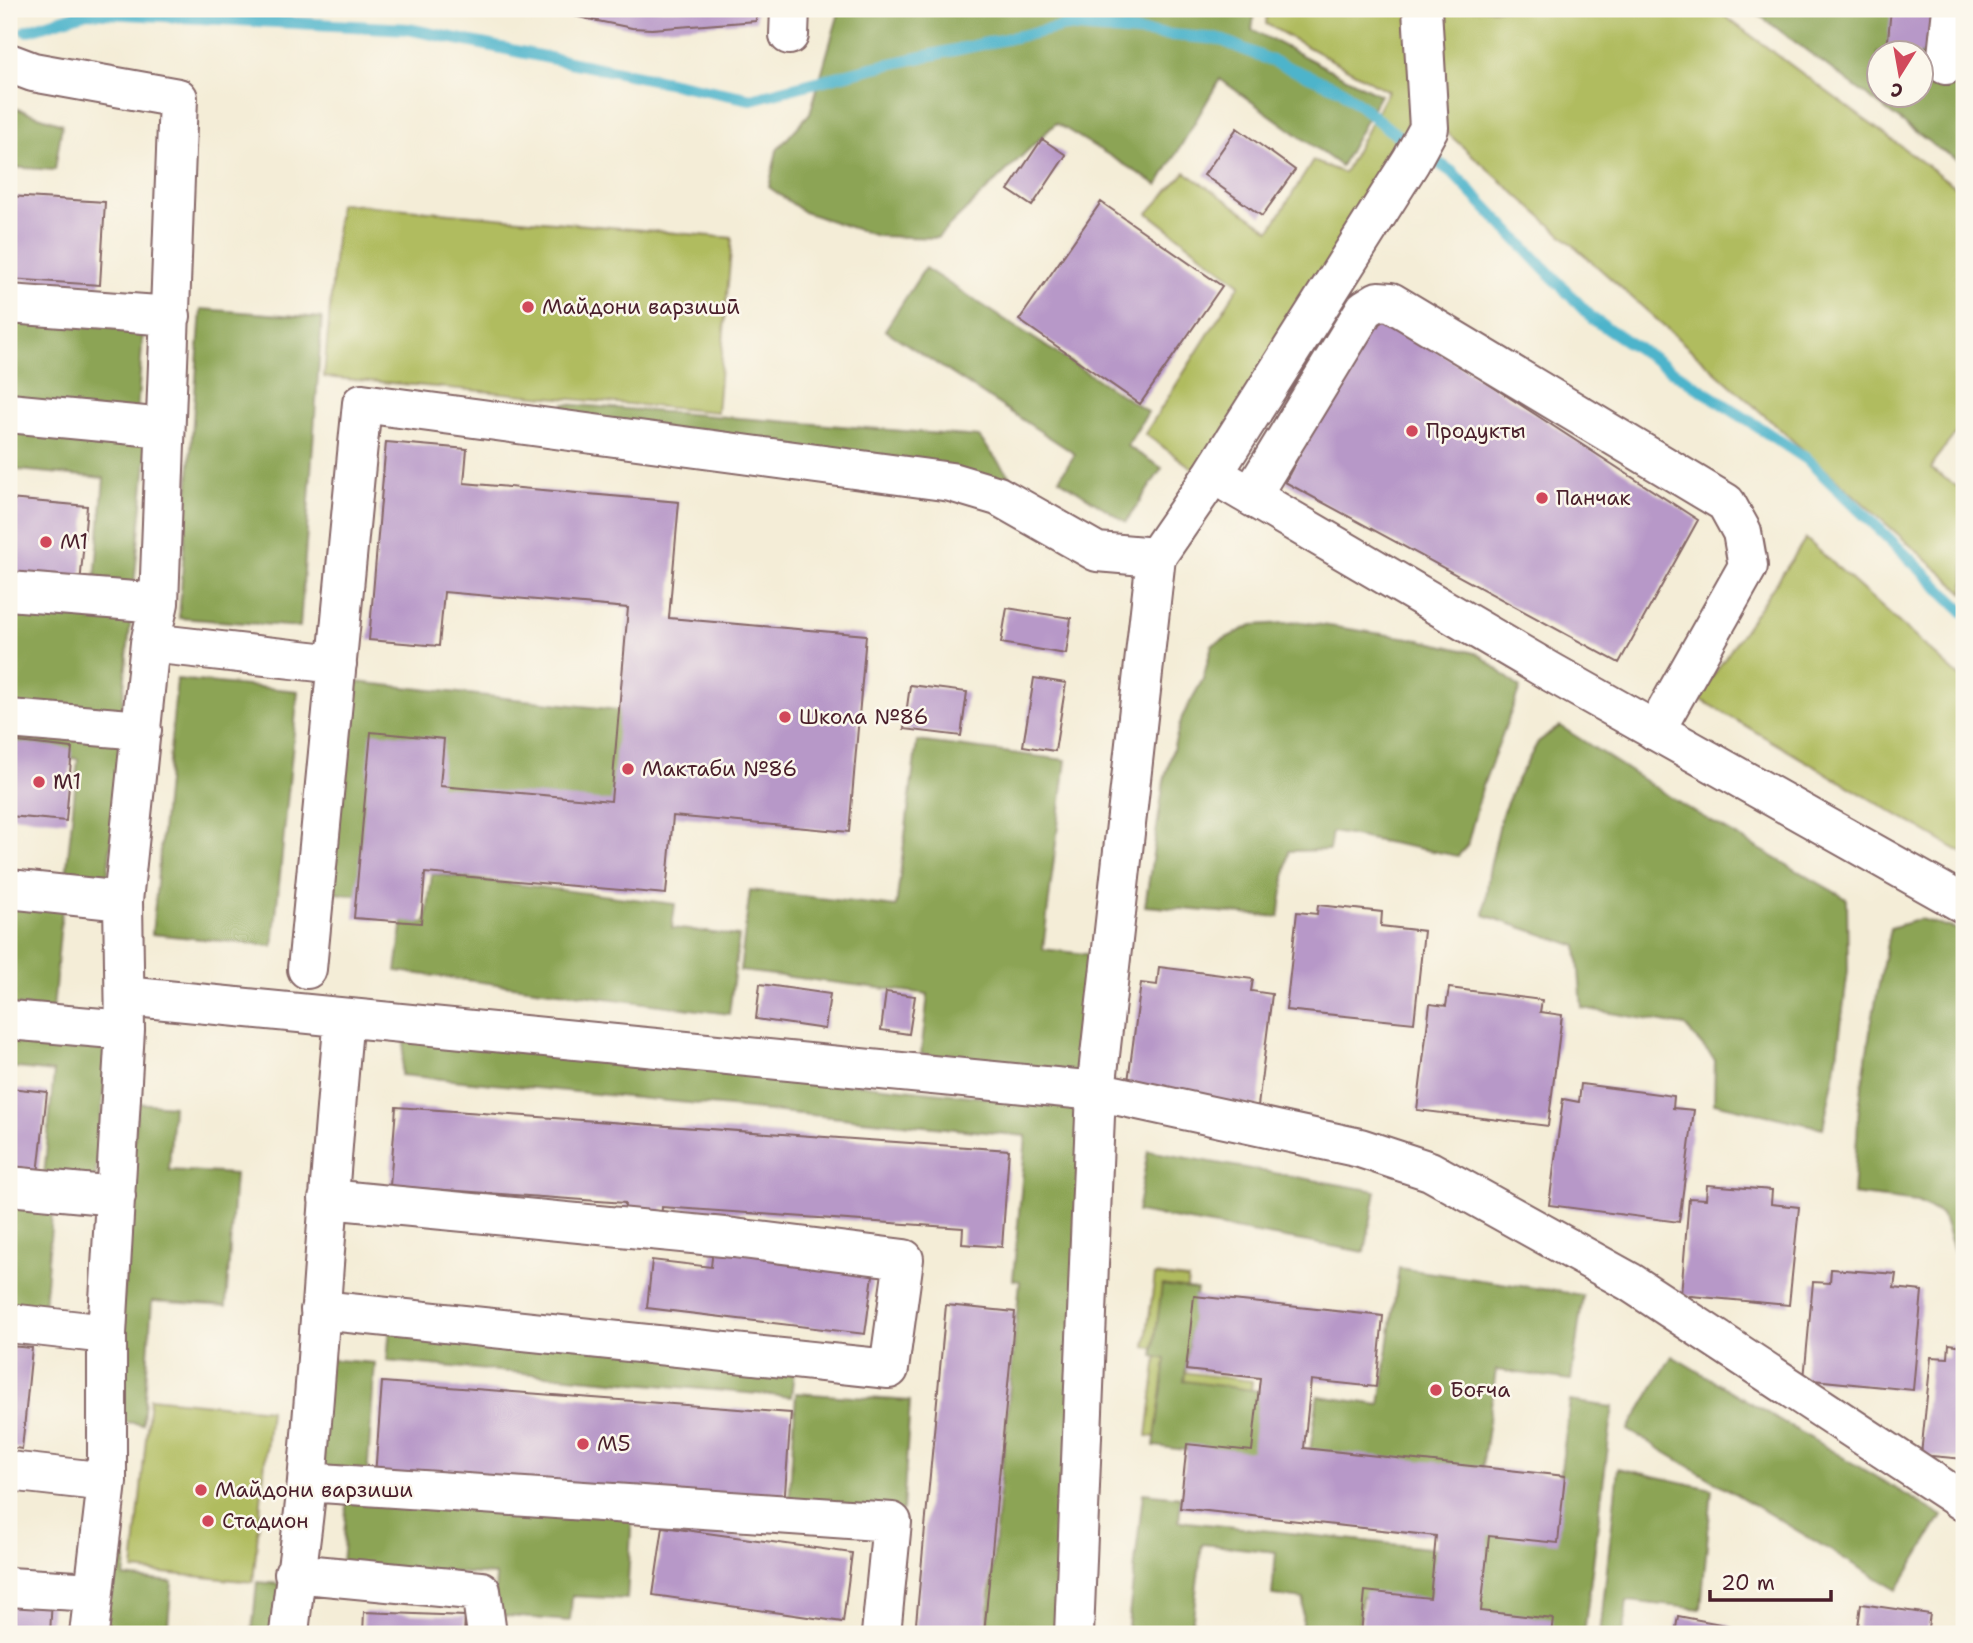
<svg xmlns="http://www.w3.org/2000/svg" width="1973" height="1643" viewBox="0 0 1973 1643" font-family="'Shantell Sans',sans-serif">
	<rect width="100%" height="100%" fill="#fbf7ec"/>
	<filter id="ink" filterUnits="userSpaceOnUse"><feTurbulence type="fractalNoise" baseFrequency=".0143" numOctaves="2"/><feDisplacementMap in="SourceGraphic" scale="14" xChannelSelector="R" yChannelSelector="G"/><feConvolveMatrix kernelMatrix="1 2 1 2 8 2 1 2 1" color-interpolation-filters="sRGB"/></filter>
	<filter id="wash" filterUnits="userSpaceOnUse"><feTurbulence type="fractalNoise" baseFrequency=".00686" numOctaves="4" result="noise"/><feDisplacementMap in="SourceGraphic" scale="28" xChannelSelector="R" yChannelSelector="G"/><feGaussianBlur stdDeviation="1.57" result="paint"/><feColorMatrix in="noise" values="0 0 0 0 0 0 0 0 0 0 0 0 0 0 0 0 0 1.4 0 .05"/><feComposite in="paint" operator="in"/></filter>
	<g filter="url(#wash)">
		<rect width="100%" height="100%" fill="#f4edd7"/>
		<path fill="#b0bc5e" stroke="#7d6e44" stroke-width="2" d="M1267,9h148l3,118 -220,345 -53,-38 95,-150 -92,-71 37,-41 85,58 43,-69 31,12 44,-82 -122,-67z
			M1441,9h274l249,184v230l-30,38 -3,8 33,22v102l-519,-462z
			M339,203l393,35 -15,174 -393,-35z
			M1806,539l158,142v173l-266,-156z
			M1155,1275l33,4 -12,92 76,10 -7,68 -98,-13 11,-87 -13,-2z
			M150,1398l120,12 -17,172 -120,-12z"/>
		<path fill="#8ca455" stroke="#6b6240" stroke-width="2" fill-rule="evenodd" d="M840,9h415l-3,21 128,65 -39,71 -121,-87 -62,106 -102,-62 -119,115 -60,-2 -73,-24 -35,-25 8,-37 33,-37z
			M1751,9h192l21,6v148l-27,-15zM1878,52h42v42h-42z
			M9,106l53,18 -7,46 -46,-3z
			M925,268l223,144 -21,34 35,22 -36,54 -67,-43 16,-25 -190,-124z
			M9,309l135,10 -7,94 -128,-8z
			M201,309l121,9 -22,309 -121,-9z
			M564,404l415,33 32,41 -27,1 -422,-55z
			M9,419l140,13 -16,164 -39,-4 10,-114 -95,-9z
			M9,605l122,11 -10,101 -112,-9z
			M1302,622l114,17 63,15 41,34 -38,100 -15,58 -9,10 -126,-24 -3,18 -40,1 -10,66 -134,-11 19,-125 18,-64 21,-38 9,-34 40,-20z
			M177,679l121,12 -25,255 -121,-12z
			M347,681l299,32 -11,107 -247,-26 -12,103 -51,-5z
			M9,721l113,12 -18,180 -42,-3 -9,100 -44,-5v-132l57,4 12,-118 -69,-7z
			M1560,726l124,80 163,93 1,72 -13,100 -12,57 -109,-25 1,-43 -30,-34 -103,-18 -5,-62 -93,-31 5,-43 13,-58 14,-32 22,-40z
			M917,741l149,19 -23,189 51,6 -15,119 -158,-20 7,-60 -188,-23 10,-81 146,17z
			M432,874l243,30 -3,24 67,8 -10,78 -333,-43 7,-51 23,3z
			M1920,919l44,12v328l-9,-6 -13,-39 -25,-12 -64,-8 6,-87 12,-82 19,-97z
			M9,1023l100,10 -14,148 -51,-5 10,-104 -45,-5z
			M405,1037l689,72 -35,525h-73l34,-353 -7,-1 13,-144 -625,-61z
			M137,1103l36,3 -4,64 66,4 -9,132 -74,-5 -9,123 -29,-3z
			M1148,1151l228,40 -11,61 -228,-40z
			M9,1200l44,5 -11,125 -33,-3z
			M1399,1268l184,27 -12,85 -75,-10 -15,106 -171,-25 8,-55 62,9z
			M1162,1285l35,5 -13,91 76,10 -7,68 -99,-13 12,-87 -13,-3z
			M390,1326l405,36 -4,35 -404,-36z
			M1672,1356l270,160 -45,74 -269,-160z
			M325,1359l50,4 -8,114 -51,-3z
			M796,1393l114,8 -7,110 -114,-7z
			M1570,1401l43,6 -29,227h-122l15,-113 76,10z
			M1618,1468l94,21 -11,120 -74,-8 -4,33h-23z
			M1143,1493l38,4 -2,24 258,28 -6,56 -69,-8 -4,37h-57l3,-35 -32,-4 4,-43 -74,-8 -11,90h-64z
			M347,1495l285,19 -5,85 -55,-3 -2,25 -76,-6 2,-40 -154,-10z
			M105,1549l22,2 -3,26 48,5 -5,52h-70z
			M257,1582l36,3 -5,49h-36z"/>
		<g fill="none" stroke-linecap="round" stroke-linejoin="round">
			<path stroke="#4db4cb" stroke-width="12" d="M26,31l61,-19 321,17 343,70 120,-31 195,-42 153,13 121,50 50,41 62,42 141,147 214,140 157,153"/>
		</g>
		<g id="blocks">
			<path fill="#b798c8" d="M539,9h217v12l-104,8 -20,-1z
				M1891,9h42l-5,45 -41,-5z
				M1237,128l58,42 -33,46 -58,-41z
				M1042,139l24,16 -34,51 -24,-16z
				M9,196l96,6 -5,83 -91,-6z
				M1101,202l121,84 -82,118 -121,-84z
				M1376,311l322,209 -79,143 -334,-181z
				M386,442l81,7 -3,34 215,19 -10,116 197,17 -17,197 -176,-16 -7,78 -241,-21 -4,50 -67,-5 17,-186 73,7 -4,47 171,15 17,-193 -184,-16 -5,54 -70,-6z
				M9,499l78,7 -7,79 -71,-7z
				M1007,608l64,10 -5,36 -65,-11z
				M1034,678l32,5 -11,68 -32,-5z
				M910,685l57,7 -6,44 -57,-7z
				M9,741l63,7 -6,73 -57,-5z
				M1318,905l64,7 -1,14 43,5 -10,92 -128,-13 11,-98 20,2z
				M1159,967l94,12 -2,12 21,3 -14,112 -131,-17 14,-106 16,2z
				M760,984l70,10 -5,35 -69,-10z
				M1449,988l93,12 -2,12 22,3 -14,111 -131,-16 13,-106 16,2z
				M886,992l29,4 -6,38 -28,-4z
				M1581,1084l93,12 -1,12 21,2 -15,112 -130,-17 14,-106 16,3z
				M9,1088l38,4 -9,82 -29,-3z
				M396,1107l613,43 -7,97 -40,-3 1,-16 -301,-21 -1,14 -37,-2 1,-16 -235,-17z
				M1707,1185l65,5 -1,14 28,3 -10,98 -108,-10 8,-97 17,1z
				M713,1248l161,20 -9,66 -218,-26 5,-48 59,7z
				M1831,1269l65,5 -2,14 28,3 -9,99 -109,-11 9,-97 17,1z
				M1194,1296l189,20 -7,71 -65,-7 -7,68 261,28 -7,67 -69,-7 -8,75 72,8 -2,15h-190l4,-43 65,7 6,-62 -256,-28 7,-64 65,7 8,-73 -74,-8z
				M946,1305l69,7 -31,322h-69z
				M1949,1344l15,2v113l-43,-4 10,-98 17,1z
				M9,1346l23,2 -10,101 -13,-2z
				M382,1382l409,31 -7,93 -409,-30z
				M663,1527l189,26 -9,69 -190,-27z
				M9,1596l43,3 -2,35h-41z
				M1861,1604l69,10 -3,20h-70z
				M364,1612l101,4 -1,18h-101z
				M1678,1616l53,10 -1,8h-55z"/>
		</g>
	</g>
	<g filter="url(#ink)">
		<use href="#blocks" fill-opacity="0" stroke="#866767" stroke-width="2"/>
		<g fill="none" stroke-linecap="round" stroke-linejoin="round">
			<defs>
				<path id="minor" d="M789,35l1,-26
					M9,63l24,9 145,26 -19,505 -9,40 -27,258 2,129 -18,304v148l-18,152
					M1946,65l6,-56
					M9,304l162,12
					M9,413l156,15
					M1230,484l321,188 413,232
					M1251,496l114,-187 13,-8 13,1 335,201 16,29 6,34 -93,165
					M9,591l150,12
					M150,643l187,21
					M9,719l133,11
					M9,889l114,12
					M307,969l55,-566 589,79 47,14 99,56 59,5
					M125,996l971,95 264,57 70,23 200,111 334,220
					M9,1020l116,10
					M9,1186l107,10
					M320,1310l569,59 15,-110 -170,-21 -406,-39
					M9,1323l98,11
					M9,1471l98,11
					M307,1482l585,40 -11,112
					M294,1573l187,18 6,43
					M9,1587l85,5
					M289,1634c5,-51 14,-102 18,-153 14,-155 22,-309 37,-463
					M1074,1634l22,-543 60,-534 57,-83 198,-313 18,-33 -7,-119"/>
			</defs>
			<use href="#minor" stroke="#866767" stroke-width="42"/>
			<use href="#minor" stroke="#fff" stroke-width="38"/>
		</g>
	</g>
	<g fill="#d1495b" stroke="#fbf7ec" stroke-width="2.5">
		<circle cx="528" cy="307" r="7"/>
		<circle cx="1412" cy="431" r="7"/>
		<circle cx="1542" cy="498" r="7"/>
		<circle cx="46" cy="542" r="7"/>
		<circle cx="785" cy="717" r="7"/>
		<circle cx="628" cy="769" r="7"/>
		<circle cx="39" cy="782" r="7"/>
		<circle cx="1436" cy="1390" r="7"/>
		<circle cx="583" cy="1444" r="7"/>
		<circle cx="201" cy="1490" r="7"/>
		<circle cx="208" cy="1521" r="7"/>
	</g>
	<g text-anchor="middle" stroke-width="5" stroke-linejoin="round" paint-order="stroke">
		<g font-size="21" fill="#4a1f2b" stroke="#fbf7ec" text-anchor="start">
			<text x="542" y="314">Майдони варзишӣ</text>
			<text x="1426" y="438">Продукты</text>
			<text x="1556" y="505">Панчак</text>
			<text x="60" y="549">М1</text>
			<text x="799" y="724">Школа №86</text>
			<text x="642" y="776">Мактаби №86</text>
			<text x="53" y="789">M1</text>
			<text x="1450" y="1397">Боғча</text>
			<text x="597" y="1451">М5</text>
			<text x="215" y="1497">Майдони варзиши</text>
			<text x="222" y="1528">Стадион</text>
		</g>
	</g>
	<rect width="1973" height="1643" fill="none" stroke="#fbf7ec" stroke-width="35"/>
	<g transform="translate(1900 74) rotate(191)"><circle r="33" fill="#fbf7ec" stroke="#b4a19f" stroke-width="2"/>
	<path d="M0-5L12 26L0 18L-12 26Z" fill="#d1495b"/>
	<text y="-10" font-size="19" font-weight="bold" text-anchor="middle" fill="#4a1f2b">С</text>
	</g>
	<path d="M1710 1590v10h121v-10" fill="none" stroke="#4a1f2b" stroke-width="3.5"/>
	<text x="1721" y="1590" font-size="21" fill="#4a1f2b" stroke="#fbf7ec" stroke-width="5" paint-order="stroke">20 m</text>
</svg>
